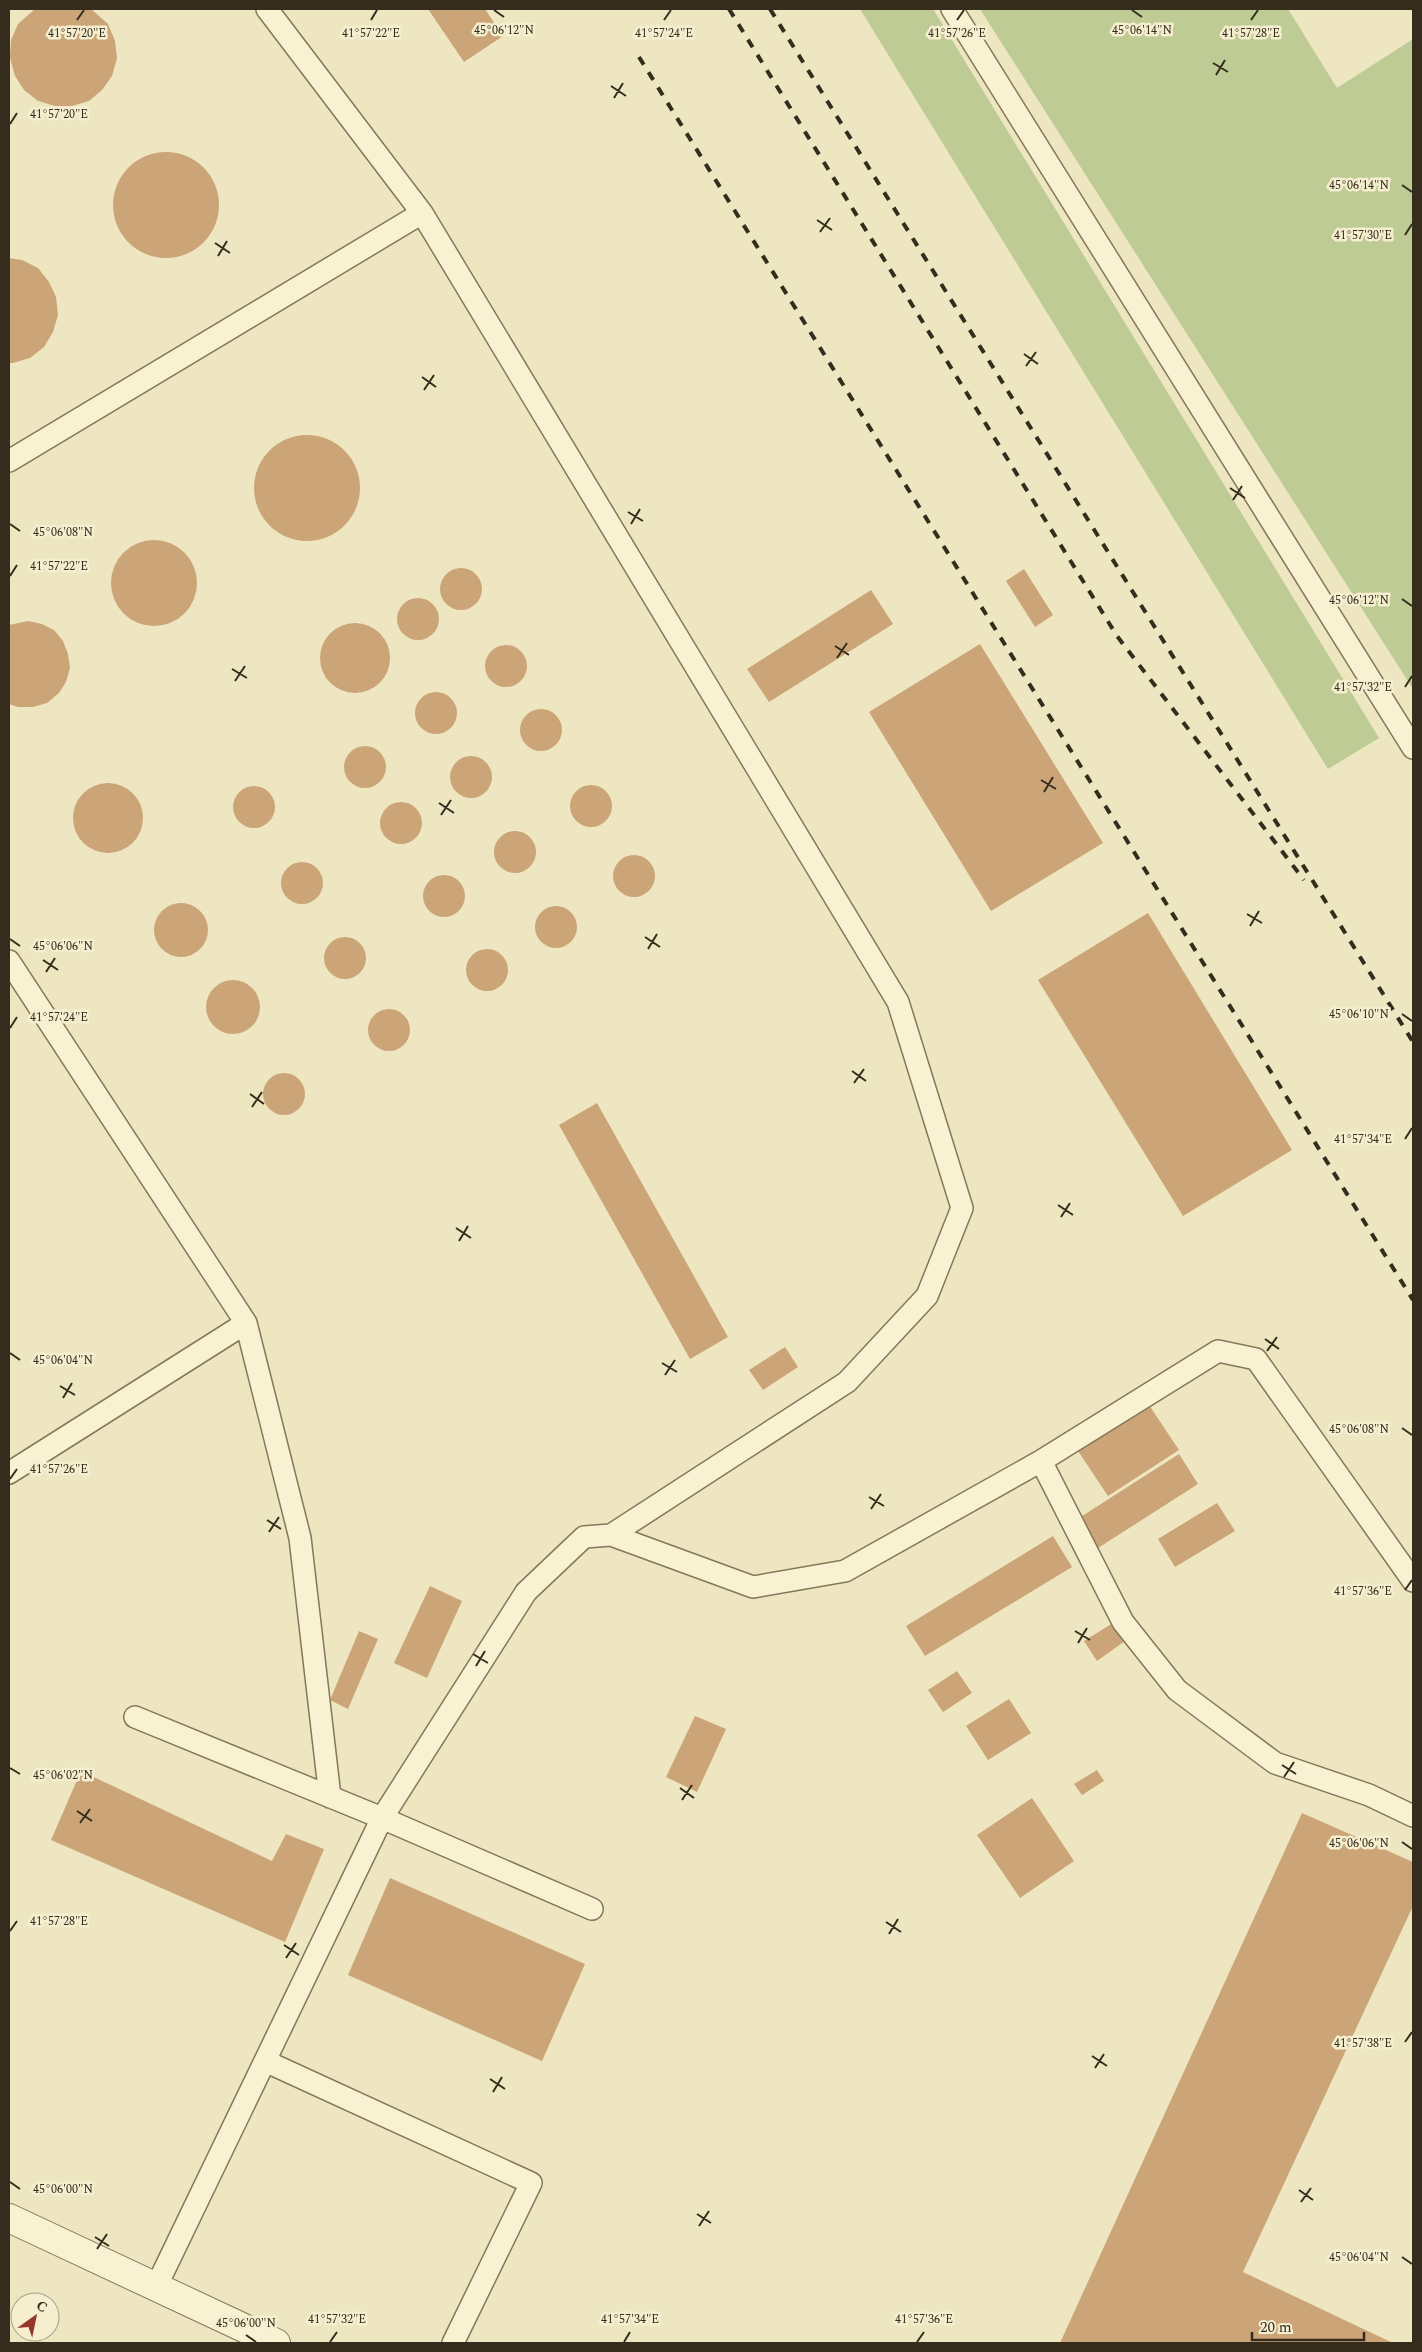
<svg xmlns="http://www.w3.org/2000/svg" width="1422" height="2352" viewBox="0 0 1422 2352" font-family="Spectral,serif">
	<rect width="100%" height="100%" fill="#ede6c0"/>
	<path fill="#becb95" d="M860,9h73l446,729 -51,31z
		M980,9h308l49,79 76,-49v650z"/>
	<path fill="#cba577" d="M35,9h56l17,15 7,17 2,17 -5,18 -10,14 -13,11 -17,5h-17l-17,-5 -14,-11 -9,-14 -5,-18 1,-18 7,-16z
		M428,9h57l18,27 -39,26z
		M113 205a53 53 0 1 1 106 0a53 53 0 1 1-106 0Z
		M9,258l13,2 16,8 11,14 7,15 2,18 -5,17 -9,15 -14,11 -17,5h-4z
		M254 488a53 53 0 1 1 106 0a53 53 0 1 1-106 0Z
		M111 583a43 43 0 1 1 86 0a43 43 0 1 1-86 0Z
		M440 589a21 21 0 1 1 42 0a21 21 0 1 1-42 0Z
		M1024,569l29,46 -18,12 -29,-46z
		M871,590l22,34 -124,78 -22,-33z
		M397 619a21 21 0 1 1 42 0a21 21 0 1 1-42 0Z
		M28,621l14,3 12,6 9,11 5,13 2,14 -4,14 -7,11 -12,10 -14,4h-15l-9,-3v-79z
		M320 658a35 35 0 1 1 70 0a35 35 0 1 1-70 0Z
		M980,644l123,199 -112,68 -122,-199z
		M485 666a21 21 0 1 1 42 0a21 21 0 1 1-42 0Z
		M415 713a21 21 0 1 1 42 0a21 21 0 1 1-42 0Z
		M520 730a21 21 0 1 1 42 0a21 21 0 1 1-42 0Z
		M344 767a21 21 0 1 1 42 0a21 21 0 1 1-42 0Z
		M450 777a21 21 0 1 1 42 0a21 21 0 1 1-42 0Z
		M73 818a35 35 0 1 1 70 0a35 35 0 1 1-70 0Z
		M570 806a21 21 0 1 1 42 0a21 21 0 1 1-42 0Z
		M233 807a21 21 0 1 1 42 0a21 21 0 1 1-42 0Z
		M380 823a21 21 0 1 1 42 0a21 21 0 1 1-42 0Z
		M494 852a21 21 0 1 1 42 0a21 21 0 1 1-42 0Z
		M613 876a21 21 0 1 1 42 0a21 21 0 1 1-42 0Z
		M281 883a21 21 0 1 1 42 0a21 21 0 1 1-42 0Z
		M423 896a21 21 0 1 1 42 0a21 21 0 1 1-42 0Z
		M154 930a27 27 0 1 1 54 0a27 27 0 1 1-54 0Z
		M535 927a21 21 0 1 1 42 0a21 21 0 1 1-42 0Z
		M1148,913l144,237 -109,66 -145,-236z
		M324 958a21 21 0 1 1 42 0a21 21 0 1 1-42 0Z
		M466 970a21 21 0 1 1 42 0a21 21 0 1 1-42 0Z
		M206 1007a27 27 0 1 1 54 0a27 27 0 1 1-54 0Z
		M368 1030a21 21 0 1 1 42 0a21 21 0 1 1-42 0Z
		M263 1094a21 21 0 1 1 42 0a21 21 0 1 1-42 0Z
		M597,1103l131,234 -38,22 -131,-234z
		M785,1347l13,20 -35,23 -14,-20z
		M1145,1399l34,51 -71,46 -34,-51z
		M1179,1454l19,30 -100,64 -19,-30z
		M1217,1503l18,28 -60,36 -17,-28z
		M1053,1536l19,31 -147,89 -19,-30z
		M430,1586l32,15 -35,77 -33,-15z
		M1113,1623l12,18 -28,20 -13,-20z
		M359,1631l19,8 -30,70 -18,-9z
		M957,1671l15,22 -29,19 -15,-22z
		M1009,1699l22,34 -43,27 -22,-34z
		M695,1716l31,13 -29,63 -31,-15z
		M1097,1770l7,11 -22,14 -8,-11z
		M81,1771l191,90 14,-27 38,15 -39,93 -234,-102z
		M1032,1798l42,63 -54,37 -43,-63z
		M1302,1813l111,49v44l-170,366 150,71h-333z
		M390,1878l195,86 -43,97 -194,-86z"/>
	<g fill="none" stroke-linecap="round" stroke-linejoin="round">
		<defs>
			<path id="service" d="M267,9l155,204 476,789 64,206 -35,88 -80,86 -236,153
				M952,9l461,739
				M9,461l413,-248
				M9,961l237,362
				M1041,1461l82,161 54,68 98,73 94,32 44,21
				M9,1473l237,-150 54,215 30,259
				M135,1717l247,101 -226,469
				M592,1909l-210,-91 144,-226 58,-55 27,-2 142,52 92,-16 196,-110 177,-110 38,8 157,222
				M265,2061l266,122 -78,160"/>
			<path id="tertiary" d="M9,2218l267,125"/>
		</defs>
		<use href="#service" stroke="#867759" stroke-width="24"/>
		<use href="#tertiary" stroke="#867759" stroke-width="30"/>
		<use href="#service" stroke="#f8f2d3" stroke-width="21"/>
		<use href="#tertiary" stroke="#f8f2d3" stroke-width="28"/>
		<path stroke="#362c1d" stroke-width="4" stroke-dasharray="9 9" stroke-linecap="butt" d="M729,9l388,627 187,244
			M770,9l643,1033
			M639,57l774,1243"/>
	</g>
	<path fill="none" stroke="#362c1d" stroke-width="2" d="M494,10l10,7M1132,10l10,7M77,20l7,-10M371,20l6,-10M664,20l7,-10M957,20l7,-10M1251,20l7,-10M1213,63l15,9M1216,75l9,-15M611,86l15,10M614,98l9,-15M10,124l7,-11M1402,185l10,7M817,220l15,10M820,232l10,-14M1405,235l7,-11M215,243l15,10M218,256l9,-15M1024,354l14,10M1026,366l10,-14M422,377l14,10M424,390l10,-15M1230,488l15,10M1233,500l9,-14M628,512l15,9M10,524l10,7M631,524l9,-15M10,576l7,-11M1402,599l10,7M835,646l14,9M837,658l10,-15M232,669l15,9M235,681l10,-15M1405,687l7,-11M1041,780l15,9M1044,792l9,-15M439,803l15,10M441,815l10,-15M1247,914l15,9M1250,926l9,-15M645,937l15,10M10,939l10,7M648,949l9,-15M43,960l15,10M46,972l9,-14M1402,1014l10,7M10,1028l7,-11M852,1071l14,10M854,1083l10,-14M250,1094l14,10M252,1107l10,-15M1405,1139l7,-11M1058,1205l15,10M1061,1217l9,-14M456,1228l15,10M459,1241l9,-15M1265,1339l14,10M1267,1351l10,-14M10,1353l10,7M662,1363l15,9M665,1375l10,-15M60,1386l15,9M63,1398l9,-15M1402,1428l10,7M10,1479l7,-10M869,1497l15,9M871,1509l10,-15M267,1520l14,9M269,1532l10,-15M1405,1590l7,-10M1075,1631l15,9M1078,1643l9,-15M473,1654l15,9M476,1666l9,-15M1282,1765l14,9M10,1768l10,6M1284,1777l10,-15M680,1788l14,10M682,1800l10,-15M77,1811l15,10M80,1823l10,-14M1402,1842l10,7M886,1922l15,10M10,1931l7,-10M889,1934l9,-15M284,1945l15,10M286,1958l10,-15M1405,2042l7,-10M1092,2056l15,10M1095,2068l9,-14M490,2079l15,10M493,2092l9,-15M10,2182l10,7M1299,2190l14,10M1301,2202l10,-14M697,2214l14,9M699,2226l10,-15M95,2237l14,9M97,2249l10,-15M1402,2257l10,7M246,2335l10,7M330,2342l7,-10M624,2342l6,-10M917,2342l7,-10"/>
	<g font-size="12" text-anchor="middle" fill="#362c1d" stroke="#f5efd0" stroke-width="5" stroke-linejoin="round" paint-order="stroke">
		<text x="504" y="34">45°06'12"N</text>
		<text x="1142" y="34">45°06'14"N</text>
		<text x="1251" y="37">41°57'28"E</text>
		<text x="77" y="37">41°57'20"E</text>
		<text x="371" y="37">41°57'22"E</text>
		<text x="664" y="37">41°57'24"E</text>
		<text x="957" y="37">41°57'26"E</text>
		<text x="59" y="118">41°57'20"E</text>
		<text x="1359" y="189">45°06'14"N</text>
		<text x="1363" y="239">41°57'30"E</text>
		<text x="63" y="536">45°06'08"N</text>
		<text x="59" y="570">41°57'22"E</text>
		<text x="1359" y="604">45°06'12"N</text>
		<text x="1363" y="691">41°57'32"E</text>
		<text x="63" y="950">45°06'06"N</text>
		<text x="1359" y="1018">45°06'10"N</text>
		<text x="59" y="1021">41°57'24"E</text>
		<text x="1363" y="1143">41°57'34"E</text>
		<text x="63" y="1364">45°06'04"N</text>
		<text x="1359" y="1433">45°06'08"N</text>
		<text x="59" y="1473">41°57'26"E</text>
		<text x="1363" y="1595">41°57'36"E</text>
		<text x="63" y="1779">45°06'02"N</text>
		<text x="1359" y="1847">45°06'06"N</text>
		<text x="59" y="1925">41°57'28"E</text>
		<text x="1363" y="2047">41°57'38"E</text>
		<text x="63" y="2193">45°06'00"N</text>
		<text x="1359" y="2261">45°06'04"N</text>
		<text x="337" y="2323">41°57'32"E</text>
		<text x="630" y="2323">41°57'34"E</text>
		<text x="924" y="2323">41°57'36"E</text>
		<text x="246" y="2327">45°06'00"N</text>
	</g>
	<rect width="1422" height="2352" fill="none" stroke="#362c1d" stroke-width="20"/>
	<g transform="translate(35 2317) rotate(33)"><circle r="24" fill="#f5efd0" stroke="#a9a188"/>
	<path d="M0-4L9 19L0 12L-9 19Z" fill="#943629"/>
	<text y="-8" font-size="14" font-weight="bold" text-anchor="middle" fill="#362c1d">С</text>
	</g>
	<path d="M1252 2332v8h112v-8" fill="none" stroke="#362c1d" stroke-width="2.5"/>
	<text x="1260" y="2332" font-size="15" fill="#362c1d" stroke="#f5efd0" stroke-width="4" paint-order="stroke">20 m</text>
</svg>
